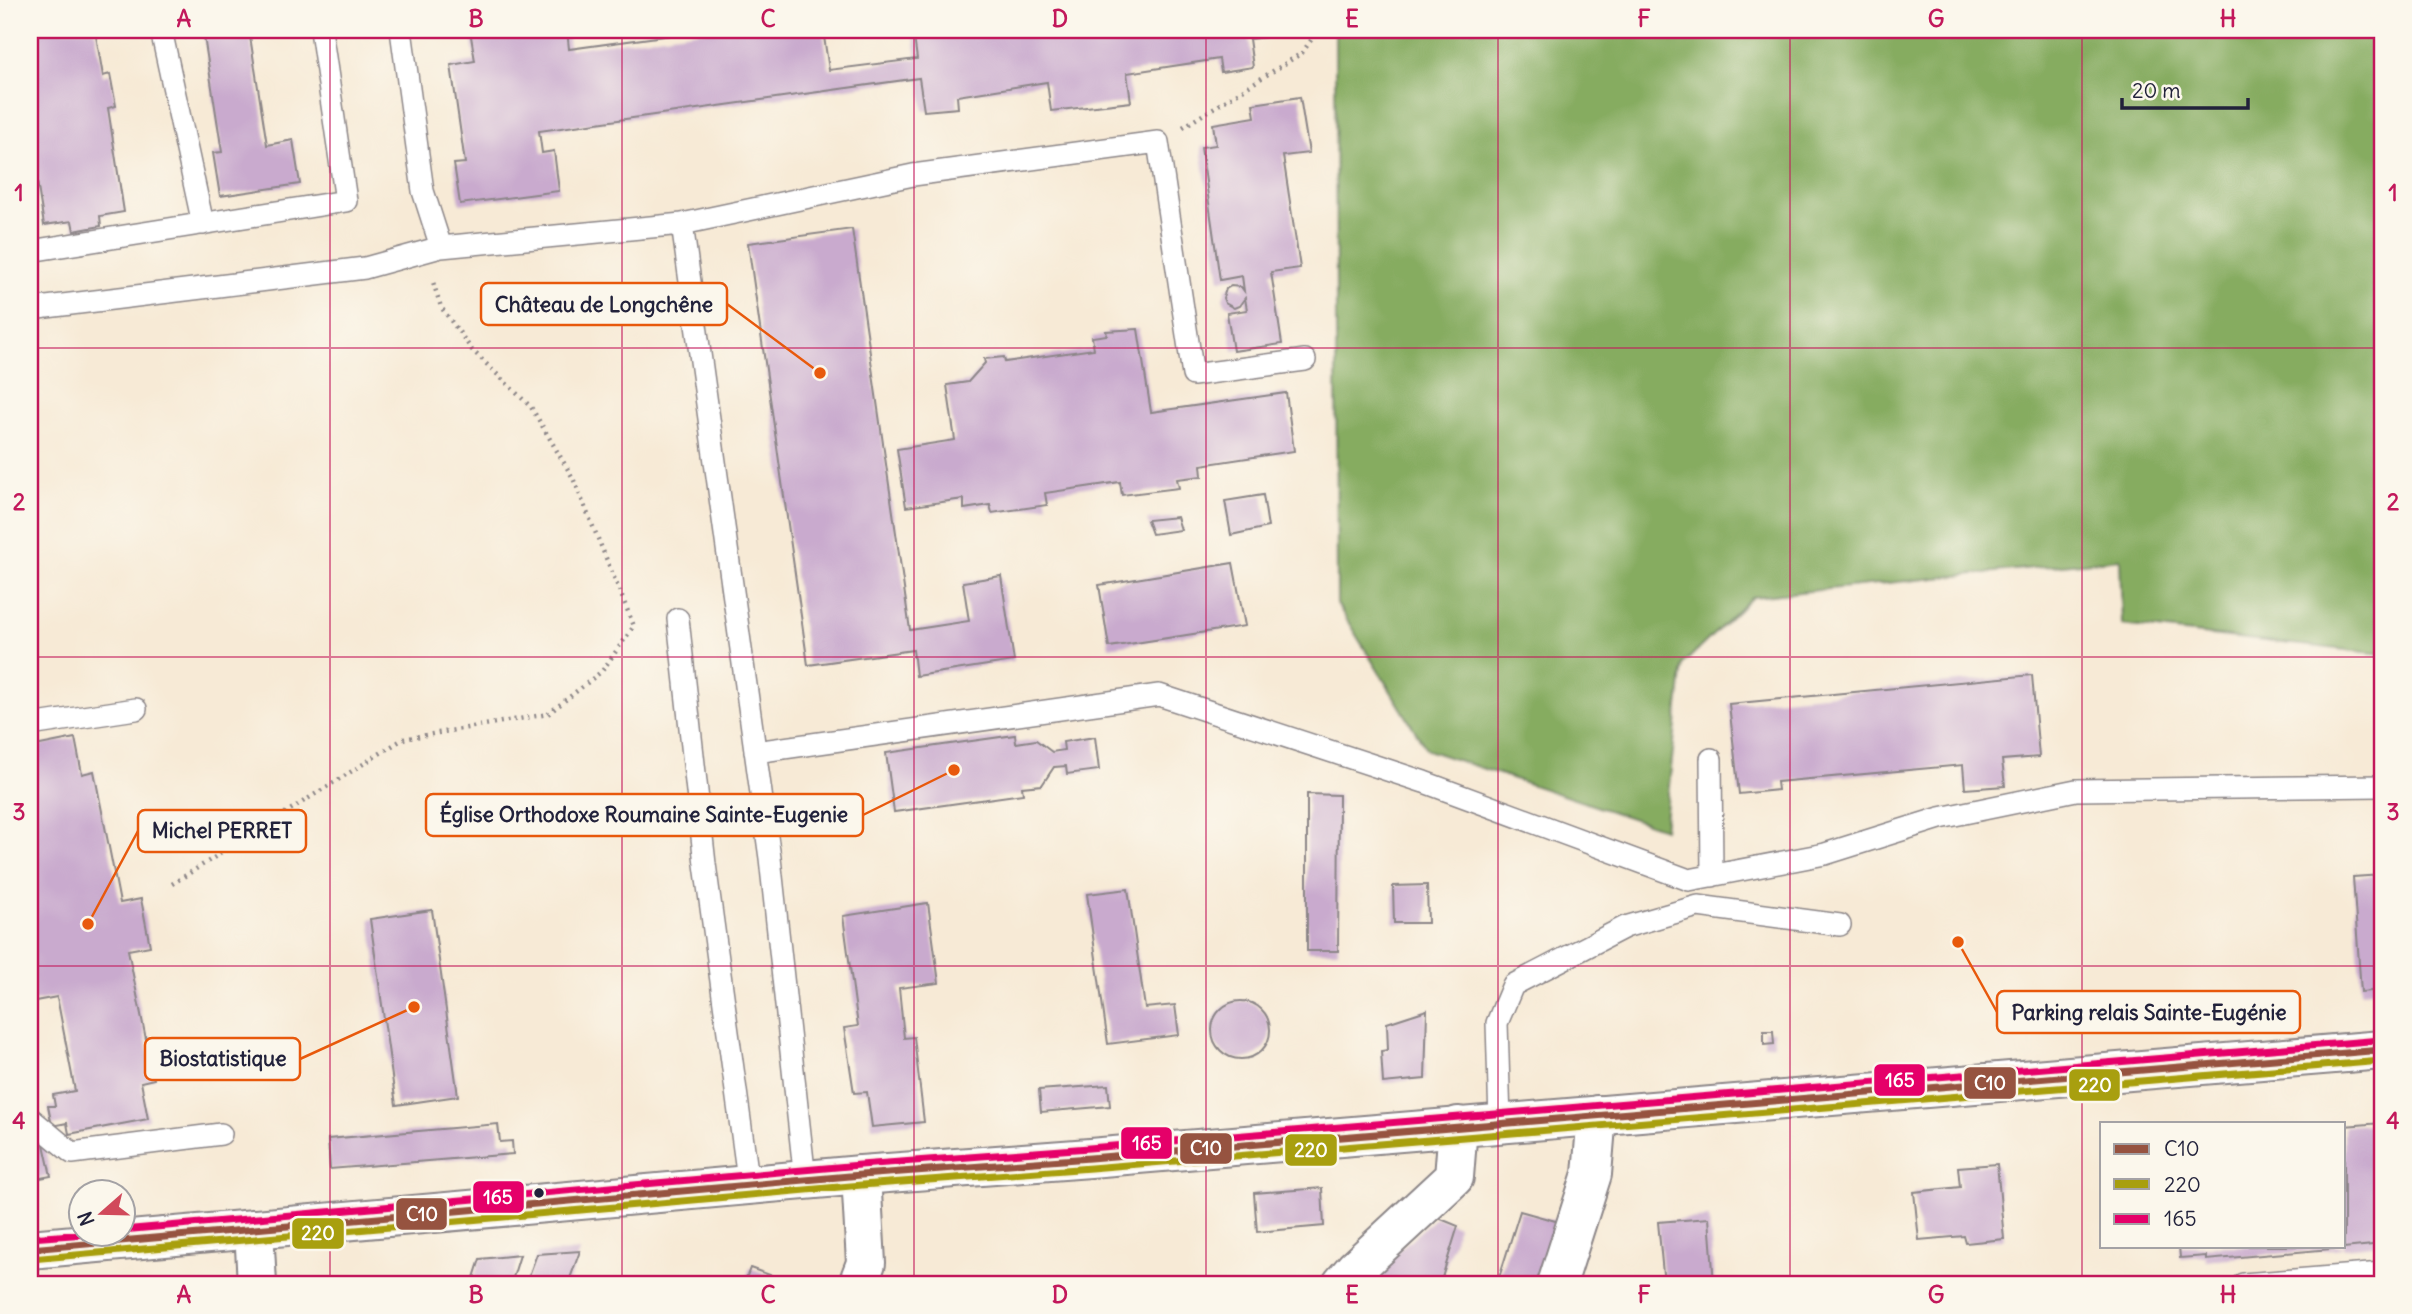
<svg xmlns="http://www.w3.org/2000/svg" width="2412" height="1314" viewBox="0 0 2412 1314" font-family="Delius,sans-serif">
	<rect width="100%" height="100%" fill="#fbf7ec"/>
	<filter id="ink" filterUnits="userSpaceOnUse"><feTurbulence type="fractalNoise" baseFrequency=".0143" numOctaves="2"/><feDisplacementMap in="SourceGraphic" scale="14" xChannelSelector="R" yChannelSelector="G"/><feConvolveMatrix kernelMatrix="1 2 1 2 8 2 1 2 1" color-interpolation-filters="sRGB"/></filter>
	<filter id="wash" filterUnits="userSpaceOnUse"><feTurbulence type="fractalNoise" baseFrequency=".00686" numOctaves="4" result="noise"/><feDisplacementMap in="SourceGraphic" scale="28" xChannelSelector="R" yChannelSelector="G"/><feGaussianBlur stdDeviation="1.57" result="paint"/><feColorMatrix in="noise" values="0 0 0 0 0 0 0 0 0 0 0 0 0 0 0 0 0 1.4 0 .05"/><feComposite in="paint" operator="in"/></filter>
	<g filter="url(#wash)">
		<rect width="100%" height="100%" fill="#f7ead6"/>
		<path fill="#86ac61" stroke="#54674e" stroke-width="2" d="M1335,30h1047v624l-260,-29 -2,-66 -368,38 -69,67 -19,165 -237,-79 -90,-146z"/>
		<g id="blocks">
			<path fill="#c9aace" d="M30,30h65l8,46 7,-2 6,32 -8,2 16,104 -24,4 1,10 -27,5 -2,-10 -28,4 -14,-88z
				M203,30h46l18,115 26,-5 7,44 -80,12 -7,-43 9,-1z
				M470,30h97l2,19 139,-19h115l6,40 88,-11 -4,-29h358l-5,7 -17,2 4,28 -32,5 -2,-13 -92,14 4,29 -80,9 -4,-29 -90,14 1,12 -34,3 -5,-33 -380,53 3,22 12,-2 5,40 -99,13 -6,-40 11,-1 -14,-98 24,-4z
				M1300,97l9,56 -26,3 17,112 -29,4 11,72 -49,7 -6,-38 20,-3 -2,-12 -6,8 -5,2 -9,-5 -2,-5 3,-9 5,-3 10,1 3,4 -2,-15 -22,4 -19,-133 15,-2 -3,-21 42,-7 -2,-13z
				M852,229l58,401 59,-9 -6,-39 38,-6 13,85 -98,15 -3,-26 -105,15 -60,-422z
				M1138,329l13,83 135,-19 8,58 -93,14 1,11 -25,3 2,9 -57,7 -2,-13 -75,11 2,12 -55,8 -2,-8 -26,4v-10l-58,8 -9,-58 58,-9 -8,-55 21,-3 17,-19 -1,-4 20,-2 1,5 89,-13 -2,-12 15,-2 -1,-4z
				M1263,495l5,32 -37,8 -6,-34z
				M1177,517l4,13 -29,4 -5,-14z
				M1233,563l12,63 -136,21 -10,-62z
				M2032,675l7,82 -37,3 3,26 -40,3 -2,-24 -186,17 1,8 -39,4 -10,-90z
				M1015,735l1,8 20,-3 16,12 12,-2 -1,-8 32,-5 4,33 -32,4 -1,-8 -12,1 -12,18 -20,2 1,7 -129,18 -8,-59z
				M75,738l7,36 12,-3 26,132 21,-4 9,47 -22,4 26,129 -13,3 7,37 -79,15 -2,-11 -15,3 -4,-20h7l-2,-11 22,-4 -18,-94 -27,5v-255z
				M1307,794l32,1 -1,156h-31z
				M2382,875v115l-21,2 -8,-115z
				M1427,885l1,38h-34l-1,-37z
				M1128,889l17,119 30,-3 4,30 -71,9 -21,-150z
				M928,903l11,80 -40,5 5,50 10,-1 10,85 -52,5 -5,-35 -13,1 -10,-65 14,-2 -15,-110z
				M432,910l26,186 -62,9 -26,-186z
				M1212 1030a29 29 0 1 1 58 0a29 29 0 1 1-58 0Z
				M1427,1010l-2,69 -42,4 -2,-32 7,-1 -1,-27z
				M1764,1031h9l1,13 -10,1z
				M1108,1085l2,21 -69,6 -2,-22z
				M2382,1123v121l-38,4v-122z
				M498,1124l2,18 12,-1 1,13 -183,15 -2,-30z
				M43,1140l8,36 -21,4v-38z
				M1997,1164l7,75 -38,4 -2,-7 -45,4 -5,-48 46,-5 -2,-20z
				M1322,1188l2,38 -67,6 -3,-39z
				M1520,1211l39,11 -20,62h-42z
				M1436,1217l22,9 -18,58h-79z
				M1709,1218l5,66h-50l-6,-62z
				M2179,1246h163l1,2 -137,12v-4l-26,2z
				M580,1251l-12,33h-42l11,-30z
				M520,1255l-9,29h-39l8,-25z
				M750,1268l45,16h-51z"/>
		</g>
	</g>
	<g filter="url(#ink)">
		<use href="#blocks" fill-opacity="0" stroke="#8c8688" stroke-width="2"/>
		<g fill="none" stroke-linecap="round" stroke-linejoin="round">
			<defs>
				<path id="lane" d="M161,30l42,194
					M401,30l22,161 18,56 241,-23 88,634 35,322
					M682,224l231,-49 245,-33 35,233 112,-15
					M30,251l316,-50 -25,-171
					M30,309l335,-41 76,-21
					M678,619l27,245 44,322
					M30,725l106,-16
					M755,752l404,-57 265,87 265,98 136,-26 115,-36 136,-28 306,-4
					M1711,759l1,117
					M30,1118l42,35 149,-19
					M1500,1122l-3,-99 16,-38 112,-58 73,-21 142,19
					M2243,1284l139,-11"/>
				<path id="street" d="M254,1229l3,55
					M858,1284l8,-21 -5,-88
					M1342,1284l13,-15 99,-92 4,-51
					M1557,1284l35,-110 5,-59"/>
				<path id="primary" d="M30,1249l831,-74 229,-17 1292,-108"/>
			</defs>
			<use href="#lane" stroke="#8c8688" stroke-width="24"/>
			<use href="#street" stroke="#8c8688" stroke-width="42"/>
			<use href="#primary" stroke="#8c8688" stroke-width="42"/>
			<path stroke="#8c8688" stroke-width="4.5" stroke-dasharray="2 5" stroke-linecap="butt" d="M1183,127l119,-74 16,-23
				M172,884l231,-145 145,-25 54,-43 32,-45 -61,-148 -42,-71 -59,-57 -31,-43 -8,-25"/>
			<use href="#lane" stroke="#fff" stroke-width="21"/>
			<use href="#street" stroke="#fff" stroke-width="38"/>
			<use href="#primary" stroke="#fff" stroke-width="38"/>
			<defs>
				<path id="bus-1" d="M30,1249l831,-74 229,-17 1292,-108"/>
				<path id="bus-2" d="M31,1259l831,-74 229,-17 1291,-107"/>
				<path id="bus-3" d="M122,1230l738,-65 229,-17 1292,-108
					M30,1238l56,-4"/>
			</defs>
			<use href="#bus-1" stroke="#fbf7ec" stroke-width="12"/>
			<use href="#bus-2" stroke="#fbf7ec" stroke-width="12"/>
			<use href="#bus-3" stroke="#fbf7ec" stroke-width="12"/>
			<use href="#bus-1" stroke="#965340" stroke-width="7"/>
			<use href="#bus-2" stroke="#a89f0f" stroke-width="7"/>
			<use href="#bus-3" stroke="#e50069" stroke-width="7"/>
		</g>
	</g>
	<path fill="none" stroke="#c2185b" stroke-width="2" stroke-opacity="0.55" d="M330,30v1254M622,30v1254M914,30v1254M1206,30v1254M1498,30v1254M1790,30v1254M2082,30v1254M30,348h2352M30,657h2352M30,966h2352"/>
	<circle fill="#22223b" stroke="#fbf7ec" stroke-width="2.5" cx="539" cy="1193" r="6"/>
	<path fill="none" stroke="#e8590c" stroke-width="2.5" d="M820 373L727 304M954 770L863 815M88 924L138 831M1958 942L1997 1012M414 1007L300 1059"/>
	<g fill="#e8590c" stroke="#fbf7ec" stroke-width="2.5">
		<circle cx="820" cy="373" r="7"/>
		<circle cx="954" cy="770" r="7"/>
		<circle cx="88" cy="924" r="7"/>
		<circle cx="1958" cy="942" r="7"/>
		<circle cx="414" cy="1007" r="7"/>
	</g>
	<g fill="#fbf7ec" stroke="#e8590c" stroke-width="2.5">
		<rect x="481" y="283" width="246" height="42" rx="7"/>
		<rect x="426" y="794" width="437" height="42" rx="7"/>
		<rect x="138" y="810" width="168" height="42" rx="7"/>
		<rect x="1997" y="991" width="303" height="42" rx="7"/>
		<rect x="145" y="1038" width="155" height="42" rx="7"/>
	</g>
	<g font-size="21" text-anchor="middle" font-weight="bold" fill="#22223b">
		<text x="604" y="312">Château de Longchêne</text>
		<text x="644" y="822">Église Orthodoxe Roumaine Sainte-Eugenie</text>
		<text x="222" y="838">Michel PERRET</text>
		<text x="2149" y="1020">Parking relais Sainte-Eugénie</text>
		<text x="223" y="1066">Biostatistique</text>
	</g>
	<g stroke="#fbf7ec" stroke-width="2.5">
		<rect x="1873" y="1063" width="53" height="34" rx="7" fill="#e50069"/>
		<rect x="1963" y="1066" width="54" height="34" rx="7" fill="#965340"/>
		<rect x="2068" y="1068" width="53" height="34" rx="7" fill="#a89f0f"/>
		<rect x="1120" y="1126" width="53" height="34" rx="7" fill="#e50069"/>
		<rect x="1179" y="1132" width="54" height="33" rx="7" fill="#965340"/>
		<rect x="1284" y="1133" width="54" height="34" rx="7" fill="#a89f0f"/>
		<rect x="472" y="1180" width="53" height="34" rx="7" fill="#e50069"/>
		<rect x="395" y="1197" width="53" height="34" rx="7" fill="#965340"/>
		<rect x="291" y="1217" width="54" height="33" rx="7" fill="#a89f0f"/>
	</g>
	<g font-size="19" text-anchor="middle" font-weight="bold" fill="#fff">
		<text x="1900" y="1087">165</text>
		<text x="1990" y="1090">C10</text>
		<text x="2095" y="1092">220</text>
		<text x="1147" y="1150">165</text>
		<text x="1206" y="1155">C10</text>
		<text x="1311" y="1157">220</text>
		<text x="498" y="1204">165</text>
		<text x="422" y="1221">C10</text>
		<text x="318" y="1240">220</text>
	</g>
	<rect width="2412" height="1314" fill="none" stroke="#fbf7ec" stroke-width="77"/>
	<rect x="2100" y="1122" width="245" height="126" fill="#fbf7ec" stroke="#a4a2a5" stroke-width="2"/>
	<rect x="2114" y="1144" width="35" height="10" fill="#965340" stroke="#a4a2a5" stroke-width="2"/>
	<text x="2164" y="1156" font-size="21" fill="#22223b">C10</text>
	<rect x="2114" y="1179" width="35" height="10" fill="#a89f0f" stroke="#a4a2a5" stroke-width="2"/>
	<text x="2164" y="1192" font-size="21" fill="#22223b">220</text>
	<rect x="2114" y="1214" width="35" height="10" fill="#e50069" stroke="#a4a2a5" stroke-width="2"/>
	<text x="2164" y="1226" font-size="21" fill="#22223b">165</text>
	<g transform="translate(102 1213) rotate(250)"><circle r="33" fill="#fbf7ec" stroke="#a4a2a5" stroke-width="2"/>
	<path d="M0-5L12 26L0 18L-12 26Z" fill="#d1495b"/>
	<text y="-10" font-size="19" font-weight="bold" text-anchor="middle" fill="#22223b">N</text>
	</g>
	<path d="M2122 98v10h126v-10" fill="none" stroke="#22223b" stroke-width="3.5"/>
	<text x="2132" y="98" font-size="21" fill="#22223b" stroke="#fbf7ec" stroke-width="5" paint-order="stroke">20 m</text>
	<rect x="38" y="38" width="2336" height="1238" fill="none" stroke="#c2185b" stroke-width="2.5"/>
	<g font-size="23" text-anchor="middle" font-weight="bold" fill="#c2185b">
		<text x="184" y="27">A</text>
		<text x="476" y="27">B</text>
		<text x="768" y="27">C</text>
		<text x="1060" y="27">D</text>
		<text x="1352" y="27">E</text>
		<text x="1644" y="27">F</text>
		<text x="1936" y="27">G</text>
		<text x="2228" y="27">H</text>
		<text x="19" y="201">1</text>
		<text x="2393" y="201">1</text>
		<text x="19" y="510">2</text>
		<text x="2393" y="510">2</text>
		<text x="19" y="820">3</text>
		<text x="2393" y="820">3</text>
		<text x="19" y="1129">4</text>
		<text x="2393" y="1129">4</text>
		<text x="184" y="1303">A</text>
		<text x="476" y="1303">B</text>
		<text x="768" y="1303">C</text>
		<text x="1060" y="1303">D</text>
		<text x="1352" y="1303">E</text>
		<text x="1644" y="1303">F</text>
		<text x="1936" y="1303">G</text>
		<text x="2228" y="1303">H</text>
	</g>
</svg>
